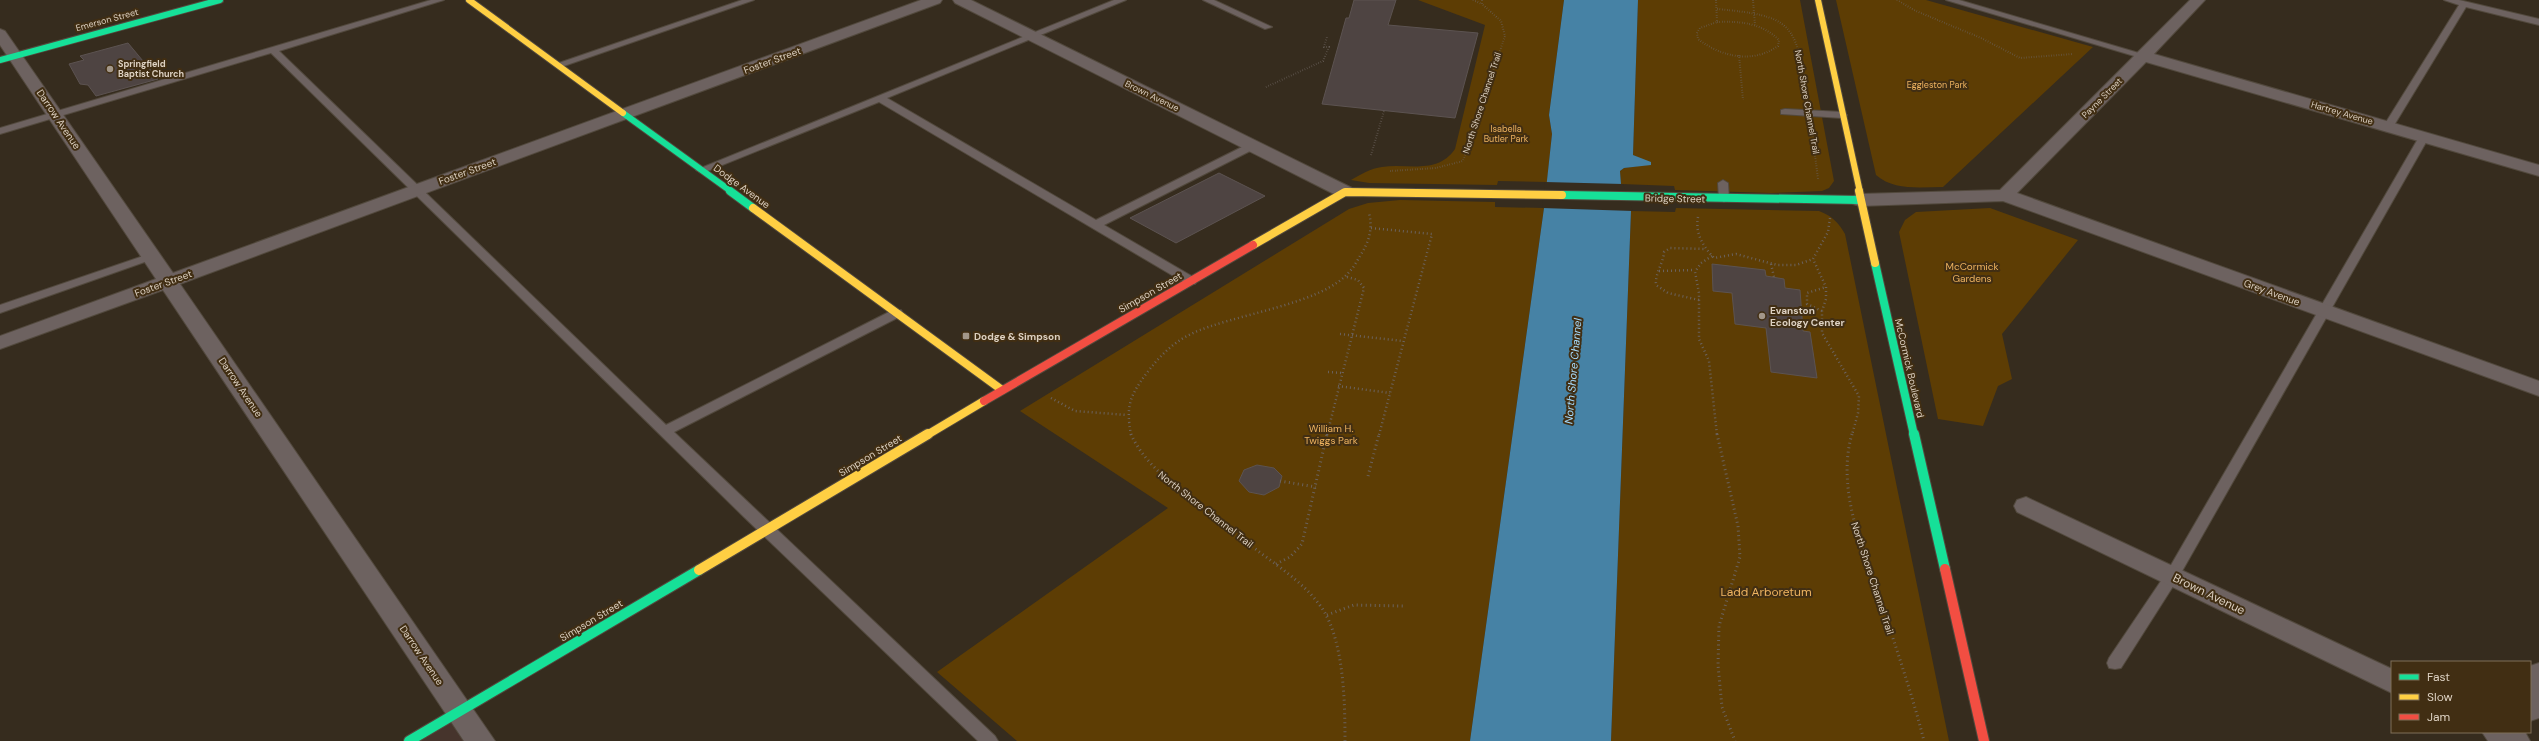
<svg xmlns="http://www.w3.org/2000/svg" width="2539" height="741" viewBox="0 0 2539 741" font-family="'DM Sans',sans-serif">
	<rect width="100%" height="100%" fill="#362c1e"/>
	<path fill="#46342c" d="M460,711l20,30h-71z"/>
	<path fill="#5d3d04" d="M1418,0h146l-15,115 3,19 -5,48 -49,-1 -1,4 -128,-2 -18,-3c9,-5 20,-12 31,-13 26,-4 55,8 73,-18l30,-124z
		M1638,0h162l34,181 -5,7 -7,3 -51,2 -96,-3 -1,-4 -53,-2 -1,-13 4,-3 27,-4 -18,-9z
		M1836,0h90l167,47 -150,140c-23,0 -49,4 -67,-12z
		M1400,200l95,2v5l49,1 -74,533h-453l-80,-69 231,-164 -148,-97 329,-202 19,-6z
		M1676,208l143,3c13,5 19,11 26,23l104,507h-338l20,-530 44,1z
		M1990,208l88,32 -76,94 10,45 -14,7 -15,40 -45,-7 -39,-187 6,-12 11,-8z"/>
	<path fill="#4682a5" d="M1564,0h74l-5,155 18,7v3l-27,3 -4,3 1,13 10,27 -20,530h-141l74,-533 8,-74 -3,-19z"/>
	<path fill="#362c1e" d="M1545,182l78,2 10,27 -91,-3z"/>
	<path fill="#4e4442" stroke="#5c5351" d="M1354,0h42l-8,25 90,8 -23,85 -133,-14 24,-86h3z
		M128,43l30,36 -62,17 -8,-11 -8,-1 -11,-20 15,-4 -4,-4z
		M1219,173l46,23 -89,47 -46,-25z
		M1712,264l53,6 1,6 18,3 1,9 15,2 3,41 7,1 7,46 -46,-6 -5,-44 -31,-4 -3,-31 -19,-2z
		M1257,465l17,3 8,8 -3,11 -15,8 -15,-3 -10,-11 5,-11z"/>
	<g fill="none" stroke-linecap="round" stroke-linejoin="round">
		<defs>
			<path id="lane" d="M431,0h13l-165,51 387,374 227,-115h8l2,3 -2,3 -227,116 321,304 3,5h-20l-234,-224 -473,-464 -271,81v-6z
				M742,0h12l-193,67 -8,-2z
				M1114,0h12l-239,98 209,122 152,-76h8v4l-152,77 91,53 2,3 -2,3h-8l-308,-182 -174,70 -4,1 -5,-3z
				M1203,0h11l58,27 -7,2z
				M1946,0h13l190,56 -8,2z
				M2444,0h15l80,19v6l-73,-18 -73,120 -1,2h-8l-1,-2 76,-122z
				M1785,109l57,3 5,3 -5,3 -61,-4v-4z
				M2424,134l5,3 -252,443 -56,88 -6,1 -6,-1 -2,-5 2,-5 58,-86 252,-435z
				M1723,180l5,3 1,16 -5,3 -5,-3 -1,-16z
				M152,253l4,1 2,2 -2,2 -156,55v-8z"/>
			<path id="street" d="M921,0h21l-2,3 -760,281 315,457h-31l-301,-451 -163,59v-13l156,-57 -156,-234v-16l5,2 168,242z
				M953,0h18l381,188 2,4 -2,4h-14l-383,-193z
				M2190,0h15l-51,54 385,111v11l-393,-114 -129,131 522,188v15l-536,-195 -143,5 -7,-2 -2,-4 2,-4 7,-2 140,-4z
				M2026,497l366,172v24l-375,-181 -3,-6 3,-6z
				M2539,663v55l-9,3v-55z
				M2482,732h43l5,9h-42z"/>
			<path id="fast-far2" d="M0,60l220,-60
				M623,113l109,79"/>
			<path id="fast-far1" d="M730,191l23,17
				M1562,195l298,5
				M1875,263l39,172"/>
			<path id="fast" d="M1914,434l31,135
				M409,741l290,-171"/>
			<path id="slow-far2" d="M469,0l154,113
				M1818,0l42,192
				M1344,192h32"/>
			<path id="slow-far1" d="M1859,191l16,72
				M753,208l249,182
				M1253,245l92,-53 217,3
				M927,435l57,-34"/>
			<path id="slow" d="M699,570l229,-136"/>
			<path id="jam-far1" d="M984,401l269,-156"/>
			<path id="jam" d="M1945,569l39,172"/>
		</defs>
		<use href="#lane" stroke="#52493d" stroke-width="2"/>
		<use href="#street" stroke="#52493d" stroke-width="2"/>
		<use href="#fast-far2" stroke="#52493d" stroke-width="8"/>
		<use href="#fast-far1" stroke="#52493d" stroke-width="10"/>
		<use href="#fast" stroke="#52493d" stroke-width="12"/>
		<use href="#slow-far2" stroke="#52493d" stroke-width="8"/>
		<use href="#slow-far1" stroke="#52493d" stroke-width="10"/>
		<use href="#slow" stroke="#52493d" stroke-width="12"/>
		<use href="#jam-far1" stroke="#52493d" stroke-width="10"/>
		<use href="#jam" stroke="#52493d" stroke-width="12"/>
		<path stroke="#6b625d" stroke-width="2" stroke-dasharray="0.5 2" stroke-linecap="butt" d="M1473,0l9,4
			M1716,0l1,22
			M1753,0l2,25
			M1897,0l19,11 65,27 39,20 53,-4
			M1717,9c75,7 79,13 90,87
			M1717,22c23,-1 45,1 62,18l-1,6c-25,18 -57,11 -80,-7l-1,-6 3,-5z
			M1739,55l4,45
			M1266,87l57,-26 6,-14h-5l3,-10
			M1812,131l6,48
			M1371,155l13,-44
			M1390,171l46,-3 27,-7 42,-125 -4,-15 -19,-17v-4"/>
		<path stroke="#6b625d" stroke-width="2.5" stroke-dasharray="1 3" stroke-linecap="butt" d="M1698,217c-3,17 5,29 16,41l22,-4 41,11h19l17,-6
			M1830,218l-2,14 -15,27 13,28v12l-4,12v22l37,63 -1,17 -6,22
			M1371,228l61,6 -53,201
			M1712,256l-11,7 -6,9 4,21v46l10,22 8,74
			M1771,264l3,13
			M1659,271l36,-1
			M1699,300l-31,-7 -12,-8c-1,-12 7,-21 8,-33l6,-4 35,1
			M1822,311l-15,-7v-11l19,-6
			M1340,334l63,7
			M1328,372l14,1
			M1338,386l52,7
			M1051,398l24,13 52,4
			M1131,435c-5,-28 -2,-38 15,-61 13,-17 26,-31 45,-40 41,-20 132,-29 159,-63 4,-4 7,-10 10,-15 9,-14 13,-27 9,-43
			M1327,435l37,-147 -6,-8 -11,-3"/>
		<path stroke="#6b625d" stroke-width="3" stroke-dasharray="1 3.5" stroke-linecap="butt" d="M1131,434c10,24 34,44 54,61 22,19 45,36 69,53 25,19 55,38 71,65 19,34 20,90 20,128
			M1717,434l21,92 2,31 -21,69 -1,39 4,42 13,34
			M1852,434c-17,58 14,122 32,177 14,43 29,86 40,130
			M1368,476l11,-42
			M1280,481l36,6
			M1276,564l14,-7 12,-13 25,-110
			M1327,615l27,-10 49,1"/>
		<use href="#lane" fill="#6d6260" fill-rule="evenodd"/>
		<use href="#street" fill="#6d6260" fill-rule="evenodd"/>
		<use href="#fast-far2" stroke="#16e098" stroke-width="6"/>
		<use href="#fast-far1" stroke="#16e098" stroke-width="8"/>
		<use href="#fast" stroke="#16e098" stroke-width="10"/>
		<use href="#slow-far2" stroke="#ffcf43" stroke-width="6"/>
		<use href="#slow-far1" stroke="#ffcf43" stroke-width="8"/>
		<use href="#slow" stroke="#ffcf43" stroke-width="10"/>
		<use href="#jam-far1" stroke="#f24e42" stroke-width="8"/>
		<use href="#jam" stroke="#f24e42" stroke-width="10"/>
	</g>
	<g fill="#a39789" stroke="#412e13" stroke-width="1.5">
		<circle cx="110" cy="69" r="4"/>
		<circle cx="1762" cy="316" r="4"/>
		<rect x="962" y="332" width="8" height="8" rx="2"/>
	</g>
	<g text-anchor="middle" stroke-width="4" stroke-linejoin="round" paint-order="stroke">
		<g font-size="9" fill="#ddd1c2" stroke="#412e13">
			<text transform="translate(107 20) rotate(-15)" y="3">Emerson Street</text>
			<text transform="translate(1152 96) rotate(26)" y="3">Brown Avenue</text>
			<text transform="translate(2102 98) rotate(-45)" y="3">Payne Street</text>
			<text transform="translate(1807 102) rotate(80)" y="3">North Shore Channel Trail</text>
			<text transform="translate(1482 103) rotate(-72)" y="3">North Shore Channel Trail</text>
			<text transform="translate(2342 113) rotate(16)" y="3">Hartrey Avenue</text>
		</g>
		<g font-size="9" font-weight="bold" fill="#ddd1c2" stroke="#412e13" text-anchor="start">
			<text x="118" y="67">Springfield<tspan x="118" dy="10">Baptist Church</tspan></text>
		</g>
		<g font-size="9" fill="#eeb360" stroke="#412e13">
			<text x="1937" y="88">Eggleston Park</text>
			<text x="1506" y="132">Isabella<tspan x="1506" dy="10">Butler Park</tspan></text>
		</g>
		<g font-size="10" fill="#ddd1c2" stroke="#412e13">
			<text transform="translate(772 60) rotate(-20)" y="4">Foster Street</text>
			<text transform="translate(59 119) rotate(56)" y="4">Darrow Avenue</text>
			<text transform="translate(467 171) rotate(-20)" y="4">Foster Street</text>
			<text transform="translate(742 186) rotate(36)" y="4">Dodge Avenue</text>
			<text transform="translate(1675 198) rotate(1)" y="4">Bridge Street</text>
			<text transform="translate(163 283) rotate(-20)" y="4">Foster Street</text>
			<text transform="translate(1150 292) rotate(-30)" y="4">Simpson Street</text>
			<text transform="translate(2272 292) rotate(20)" y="4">Grey Avenue</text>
			<text transform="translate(1910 368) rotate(77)" y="4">McCormick Boulevard</text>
			<text transform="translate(241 387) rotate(56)" y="4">Darrow Avenue</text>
			<text transform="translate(870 455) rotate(-31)" y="4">Simpson Street</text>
			<text transform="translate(1206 509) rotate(38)" y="4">North Shore Channel Trail</text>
			<text transform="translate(1873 578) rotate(72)" y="4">North Shore Channel Trail</text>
			<text transform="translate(591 620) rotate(-31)" y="4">Simpson Street</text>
			<text transform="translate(422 655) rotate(56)" y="4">Darrow Avenue</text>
		</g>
		<g font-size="10" fill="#eeb360" stroke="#412e13">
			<text x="1972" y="270">McCormick<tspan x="1972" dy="12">Gardens</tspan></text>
			<text x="1331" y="432">William H.<tspan x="1331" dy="12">Twiggs Park</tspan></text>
		</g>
		<g font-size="10" font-weight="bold" fill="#ddd1c2" stroke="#412e13" text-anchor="start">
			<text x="1770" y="314">Evanston<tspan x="1770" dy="12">Ecology Center</tspan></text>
			<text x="974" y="340">Dodge &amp; Simpson</text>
		</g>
		<g font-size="11" font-style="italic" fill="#a6dbfd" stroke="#412e13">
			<text transform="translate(1573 371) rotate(-85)" y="4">North Shore Channel</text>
		</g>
		<g font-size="12" fill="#eeb360" stroke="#412e13">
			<text x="1766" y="596">Ladd Arboretum</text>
		</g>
		<g font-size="12" fill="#ddd1c2" stroke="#412e13">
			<text transform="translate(2209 594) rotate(26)" y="4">Brown Avenue</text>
		</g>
	</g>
	<rect x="2391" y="661" width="140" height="72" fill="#412e13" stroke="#7f6f59"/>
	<rect x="2399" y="674" width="20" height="6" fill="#16e098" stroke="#7f6f59"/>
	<text x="2427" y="681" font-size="12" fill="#ddd1c2">Fast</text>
	<rect x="2399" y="694" width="20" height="6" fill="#ffcf43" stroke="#7f6f59"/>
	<text x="2427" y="701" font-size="12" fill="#ddd1c2">Slow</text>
	<rect x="2399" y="714" width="20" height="6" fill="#f24e42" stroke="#7f6f59"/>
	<text x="2427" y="721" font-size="12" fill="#ddd1c2">Jam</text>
</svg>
